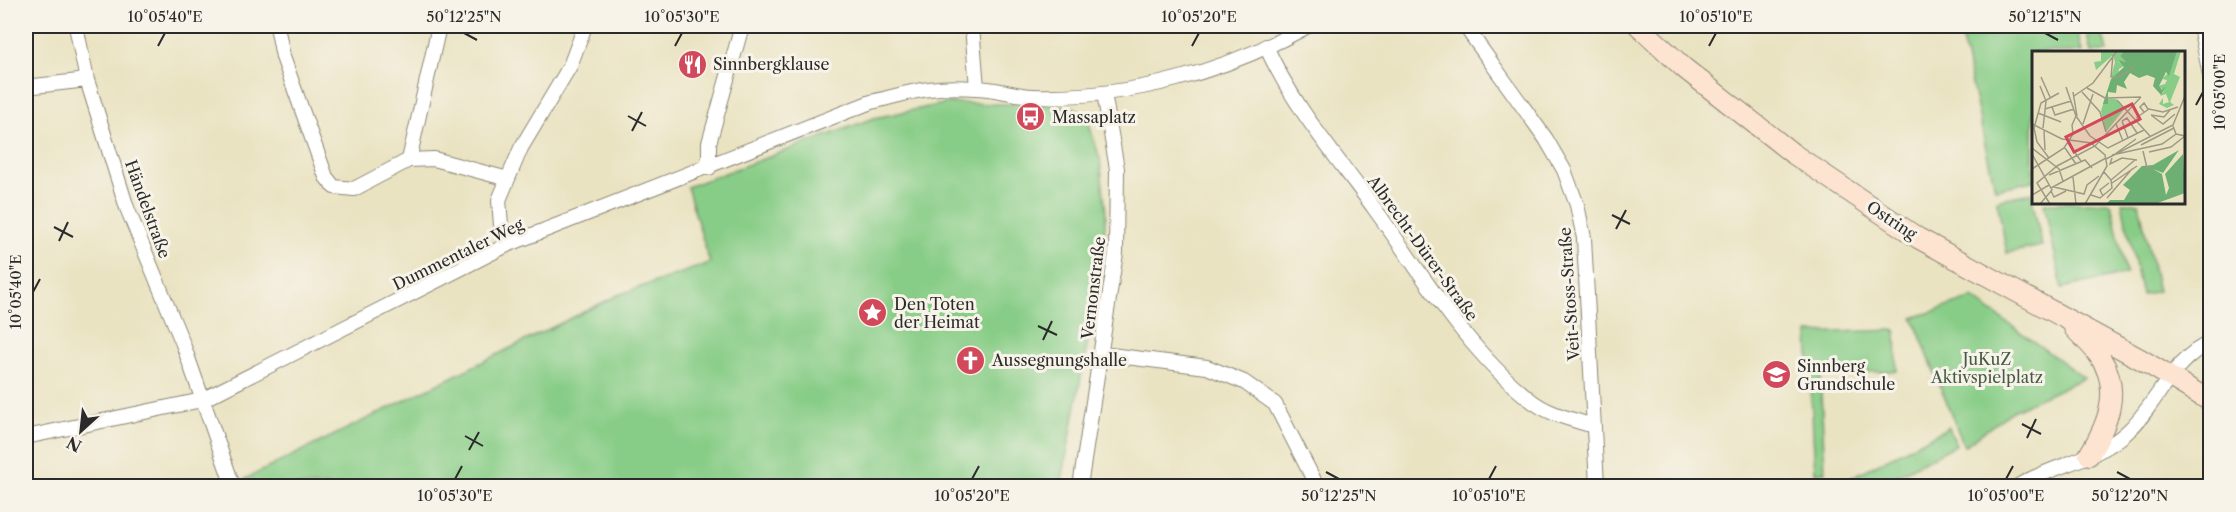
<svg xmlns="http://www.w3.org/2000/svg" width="2236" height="512" viewBox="0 0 2236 512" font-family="'Libre Caslon Text',serif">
	<rect width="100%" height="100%" fill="#f7f3e8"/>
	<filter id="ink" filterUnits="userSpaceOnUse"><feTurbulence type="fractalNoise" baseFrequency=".0167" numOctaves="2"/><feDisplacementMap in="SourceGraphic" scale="12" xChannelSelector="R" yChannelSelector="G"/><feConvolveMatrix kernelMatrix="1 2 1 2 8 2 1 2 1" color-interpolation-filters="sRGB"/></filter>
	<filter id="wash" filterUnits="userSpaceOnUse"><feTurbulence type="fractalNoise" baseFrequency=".008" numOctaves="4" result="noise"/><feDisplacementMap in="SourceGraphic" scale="24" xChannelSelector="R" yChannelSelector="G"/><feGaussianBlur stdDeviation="1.35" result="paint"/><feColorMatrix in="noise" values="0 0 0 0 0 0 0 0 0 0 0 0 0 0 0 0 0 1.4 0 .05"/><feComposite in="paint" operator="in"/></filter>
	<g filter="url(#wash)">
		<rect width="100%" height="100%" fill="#eae3c2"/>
		<path fill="#88cd87" stroke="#5a7c59" stroke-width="1.5" d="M1959,26h117l6,26h-48l-1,129 -38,8z
			M2085,26h16l6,26h-16z
			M948,103l113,2 14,3 12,10 13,41 6,54 -5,56 -40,217h-813l-3,-7 373,-184 92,-32 -23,-76 187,-69z
			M2031,193l11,53 -35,7 -10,-53z
			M2044,203h67l15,71 -64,14z
			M2122,203h17l19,88 -16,4z
			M1973,298l111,80 -70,32 -50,36 -51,-128z
			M1896,330l1,41 -77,2 5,99 -10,1 -7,-140z
			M1949,427l7,18 -80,41h-41z"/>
	</g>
	<g filter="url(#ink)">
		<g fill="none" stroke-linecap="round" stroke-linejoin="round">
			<defs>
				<path id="street" d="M76,26l11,54 40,128 56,136 50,142
					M277,26l6,31 43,120 8,10 20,2 55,-29 25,-1 74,20
					M972,26l5,62
					M1465,26l81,113 18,31 13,35 7,33 13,248
					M2200,26l10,49
					M1266,46c26,59 70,110 108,162 47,64 91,140 154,190 19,16 42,21 66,28
					M26,87l61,-7
					M409,160l30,-134
					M709,168v-25l33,-117
					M507,245l-6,-20 -2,-25 22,-52 49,-82 15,-40
					M1102,354l105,13 37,15 31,22 42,82
					M26,437l176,-37 305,-155 364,-143c19,-4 39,-11 58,-13 14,-2 31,-2 46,-1 19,0 39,7 58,8 96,3 192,-24 275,-70
					M1080,486l36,-233 1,-84 -13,-76
					M2018,486c34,-21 78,-26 108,-53 30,-26 46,-75 84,-90"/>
				<path id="secondary" d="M1639,26l45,42 108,85 126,85 224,122 68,41
					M2074,328c8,9 19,18 26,29 22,33 8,67 -11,98"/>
			</defs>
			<use href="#street" stroke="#8a8776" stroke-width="16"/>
			<use href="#secondary" stroke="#8a8776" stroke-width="22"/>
			<use href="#street" stroke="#fff" stroke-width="14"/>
			<use href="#secondary" stroke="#fde4d1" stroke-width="20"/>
		</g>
	</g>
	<path fill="none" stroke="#2b2b2b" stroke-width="2" d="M464,33l13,7M2045,33l13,7M158,46l7,-13M675,46l7,-13M1192,46l7,-13M1709,46l7,-13M2196,105l7,-13M628,116l18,10M632,131l10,-19M1612,215l18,9M54,227l19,10M1616,229l10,-19M59,241l9,-19M33,292l7,-13M1038,326l19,9M1043,340l9,-19M2022,424l19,10M465,436l18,10M2027,438l9,-19M469,450l10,-18M1326,472l13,7M2117,472l13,7M455,479l7,-13M972,479l7,-13M1489,479l7,-13M2006,479l7,-13"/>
	<defs>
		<symbol id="restaurant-disc" viewBox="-11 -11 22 22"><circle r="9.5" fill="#d1495b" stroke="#f7f3e8"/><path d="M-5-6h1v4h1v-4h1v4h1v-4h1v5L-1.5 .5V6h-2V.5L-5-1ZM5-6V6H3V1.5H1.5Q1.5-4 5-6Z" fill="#fff"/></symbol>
		<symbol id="bus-disc" viewBox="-11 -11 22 22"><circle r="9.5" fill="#d1495b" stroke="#f7f3e8"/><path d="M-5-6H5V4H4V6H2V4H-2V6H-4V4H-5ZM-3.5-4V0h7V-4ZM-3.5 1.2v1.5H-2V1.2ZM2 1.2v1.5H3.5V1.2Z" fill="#fff"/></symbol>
		<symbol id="sight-disc" viewBox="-11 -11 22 22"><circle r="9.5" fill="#d1495b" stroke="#f7f3e8"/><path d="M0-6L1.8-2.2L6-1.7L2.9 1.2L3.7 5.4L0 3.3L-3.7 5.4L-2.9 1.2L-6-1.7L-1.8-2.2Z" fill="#fff"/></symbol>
		<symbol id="church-disc" viewBox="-11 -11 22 22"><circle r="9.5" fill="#d1495b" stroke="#f7f3e8"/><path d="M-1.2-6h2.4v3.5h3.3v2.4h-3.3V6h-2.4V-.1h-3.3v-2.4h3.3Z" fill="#fff"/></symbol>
		<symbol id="school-disc" viewBox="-11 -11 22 22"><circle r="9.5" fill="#d1495b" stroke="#f7f3e8"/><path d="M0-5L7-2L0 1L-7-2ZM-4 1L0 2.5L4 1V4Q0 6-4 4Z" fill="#fff"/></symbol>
	</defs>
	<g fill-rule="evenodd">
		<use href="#restaurant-disc" x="676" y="48" width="33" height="33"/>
		<use href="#bus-disc" x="1014" y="100" width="33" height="33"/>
		<use href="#sight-disc" x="856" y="296" width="33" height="33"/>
		<use href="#church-disc" x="954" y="344" width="33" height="33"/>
		<use href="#school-disc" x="1760" y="358" width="33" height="33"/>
	</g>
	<g text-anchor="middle" stroke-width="6" stroke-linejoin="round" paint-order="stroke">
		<g font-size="16" fill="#2b2b2b" stroke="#f7f3e8" text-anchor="start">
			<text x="713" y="70">Sinnbergklause</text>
			<text x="1052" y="123">Massaplatz</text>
			<text x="894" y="310">Den Toten<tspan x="894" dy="18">der Heimat</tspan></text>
			<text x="992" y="366">Aussegnungshalle</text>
			<text x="1797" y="372">Sinnberg<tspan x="1797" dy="18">Grundschule</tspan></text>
		</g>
		<g font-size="16" fill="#2b2b2b" stroke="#f7f3e8">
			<text transform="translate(148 209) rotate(70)" y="6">Händelstraße</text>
			<text transform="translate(1892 220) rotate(33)" y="6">Ostring</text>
			<text transform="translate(1423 248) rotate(54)" y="6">Albrecht-Dürer-Straße</text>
			<text transform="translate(458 254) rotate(-26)" y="6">Dummentaler Weg</text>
			<text transform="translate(1093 288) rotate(-83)" y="6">Vernonstraße</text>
			<text transform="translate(1569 294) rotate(-94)" y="6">Veit-Stoss-Straße</text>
		</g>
		<g font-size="16" fill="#475c47" stroke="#f7f3e8">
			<text x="1987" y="365">JuKuZ<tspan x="1987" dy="18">Aktivspielplatz</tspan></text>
		</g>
	</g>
	<g transform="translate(2032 51)">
		<rect width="153" height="153" fill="#eae3c2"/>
		<path d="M69,0h23l-4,5 6,6 -8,-1 6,5 -5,3 -1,8h-7l4,-15 -2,-7 -17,15 -2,-8 7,-1zM149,0l-7,23 6,3 -10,25 4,3 -7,3 -8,-4 4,-6v6l6,-2 -3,-8 -6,2 4,-5 -6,-5 7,-2 2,-4 -5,-1 8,-8 5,-18zM73,47l11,1 9,9 -19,24 -5,-21z" fill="#88cd87"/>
		<path d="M92,0h53l-8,25 -3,-4 -7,14 3,4 4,-4 -5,9 -8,-9 2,-8 -8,-3 -8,3 -9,-5 -6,9 3,7 -10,-4 -1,8 -8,-1v12h-5l8,-25 13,-12 -6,-7 8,2 -6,-6zM147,99l-16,23 -10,-4 9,5 4,21 3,-7 -4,-14 18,-20 2,39 -30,11h-49l4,-4h14l6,-10 -7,-5 19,-19 11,-1z" fill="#6eb074"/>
		<path fill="none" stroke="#9e9986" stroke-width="1.5" d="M81,4l-2,22h8l15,-10M9,26l9,20M8,35l6,15 -3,27M55,37l18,10 36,-1M41,41l4,24M50,41l18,20 6,20M42,45l19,-13 24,-32M85,49l33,36M20,56l3,8 19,-6M13,58l26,-8M112,61l-4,-5 4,-4 4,6M6,62l23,9M119,64l12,9 12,-10M119,64l13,2 6,-7M44,65l14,20 18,12 36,-18M104,67l13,-9 14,3 15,-5M90,70l5,-3 10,15M90,70l6,17M0,73l30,15 29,4 14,12 2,11 -22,38M51,73l10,-30M84,73l7,17M12,80l1,19M36,92l13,18M109,94l33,-17M0,97l27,21 4,12M33,97l11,16M111,100l4,17 4,-2M117,101l22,-5 14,-11 -9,-2M0,103l20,36 -12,14M83,103l21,-15M80,104l50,-11 14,-10 -3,-8M17,107l-12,-16 -3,-14 7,-25 18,-10M80,107l-2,6 12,-6 15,2M74,108l67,-34 12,-29M0,118l32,-21 9,-14 -1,-9 4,-9 -10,-29M17,124l36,-15 7,8M41,126l3,27M79,129l24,-20M80,132l25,-17M22,136l30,7 3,-9 12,-9M19,137l55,-30M19,140l3,6 12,-6M0,144l17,-10M59,144l9,3 12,-10 -1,-8 -7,-8M71,145l-3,-6 9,-7M75,147l25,-29M18,153l-13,-21 20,-17 38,-20 46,-49"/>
		<path fill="#d1495b" fill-opacity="0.15" stroke="#d1495b" stroke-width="3" d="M100,53l8,15 -66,33 -8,-15z"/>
		<rect width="153" height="153" fill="none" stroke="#2b2b2b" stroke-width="3"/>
	</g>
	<rect width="2236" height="512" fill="none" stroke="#f7f3e8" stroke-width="66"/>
	<g transform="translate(81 431) rotate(207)" stroke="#f7f3e8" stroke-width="4.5" paint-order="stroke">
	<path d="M0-4.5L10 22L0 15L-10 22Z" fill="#2b2b2b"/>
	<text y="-9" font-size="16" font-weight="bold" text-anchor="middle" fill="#2b2b2b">N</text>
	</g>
	<rect x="33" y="33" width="2170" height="446" fill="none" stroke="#2b2b2b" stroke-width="2"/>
	<g font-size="15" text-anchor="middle" fill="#2b2b2b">
		<text x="165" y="22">10°05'40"E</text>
		<text x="464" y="22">50°12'25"N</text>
		<text x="682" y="22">10°05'30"E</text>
		<text x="1199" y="22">10°05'20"E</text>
		<text x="1716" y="22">10°05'10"E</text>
		<text x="2045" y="22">50°12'15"N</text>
		<text transform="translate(2220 92) rotate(-90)" y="5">10°05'00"E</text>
		<text transform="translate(16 292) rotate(-90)" y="5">10°05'40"E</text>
		<text x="455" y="501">10°05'30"E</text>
		<text x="972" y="501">10°05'20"E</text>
		<text x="1339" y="501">50°12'25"N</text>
		<text x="1489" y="501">10°05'10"E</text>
		<text x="2006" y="501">10°05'00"E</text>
		<text x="2130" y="501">50°12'20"N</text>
	</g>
</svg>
